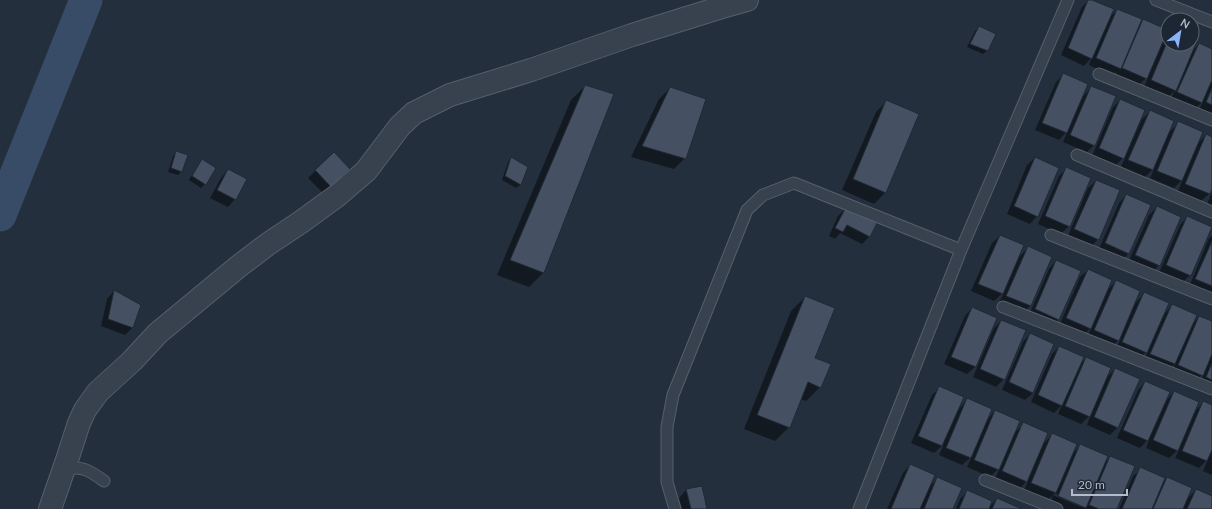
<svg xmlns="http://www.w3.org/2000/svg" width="1212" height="509" viewBox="0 0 1212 509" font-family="Lato,sans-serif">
	<rect width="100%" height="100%" fill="#242f3e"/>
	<path fill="#0007" fill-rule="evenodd" d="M1089,0l20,18 8,-8 22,15 5,-5 18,22 6,-6v8h24v-4l4,2 -4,10 7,-8 13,6v66l-13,-6 4,-9 -9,9 -24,-10 5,-10 -8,8 -23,-11 5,-12 -11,11 -23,-10 2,-5 -5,5 -23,-11 3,-8 -8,9 -23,-11 21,-48z
		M979,27l15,7 -7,17 -4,3 -16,-7 8,-16z
		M1064,74l18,23 10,-10 2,58 -7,7 -24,-10 5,-12 -9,10 -24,-10 21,-48z
		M585,86l-41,186 -15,15 -32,-12 74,-175z
		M670,88l15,70 -11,11 -43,-12 28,-58z
		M1120,100l3,58 -8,8 -23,-10 21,-49z
		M887,101l31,14 -33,78 -11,11 -32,-14 34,-78z
		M1150,112l18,21 11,-10 18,21 9,-9 6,3v48l-3,8 -8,7 -23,-10 5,-12 -9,9 -24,-10 5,-11 -10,10 -24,-10 21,-48z
		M177,152l4,20 -3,3 -10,-3 5,-16z
		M334,153l7,24 -18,16 -15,-15z
		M511,158l16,9 -7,18 -4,3 -14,-8 6,-18z
		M1035,158l2,58 -7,8 -23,-10 20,-49z
		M199,164l16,4 -10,16 -4,4 -12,-8z
		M1067,168l2,58 -8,8 -23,-10 21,-48z
		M228,170l7,29 -7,8 -18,-9 11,-20z
		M1096,181l2,58 -7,8 -23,-11 20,-48z
		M1212,192v14l-5,-2z
		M1126,195l3,58 -8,8 -23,-10 21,-48z
		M1157,207l2,58 -7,8 -24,-10 21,-48z
		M846,208l23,29 -7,7 -22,-11 -5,6 -6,-3 9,-20z
		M1187,217l3,58 -8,8 -23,-10 21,-48z
		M1000,236l18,22 10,-10 23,10 -21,48 -7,7 -24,-10 5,-11 -10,9 -23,-10 21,-48z
		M1212,236v61l-23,-10 20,-49z
		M1056,261l3,58 -8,8 -23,-10 21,-48z
		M1088,270l18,21 10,-9 18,22 10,-10 19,21 9,-9 20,19 7,-8 13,5v68l-13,-5 5,-12 -10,10 -23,-10 4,-9 -8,7 -23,-10 4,-11 -9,9 -23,-10 5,-11 -10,9 -24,-10 5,-11 -9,10 -24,-10 21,-49z
		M114,291l18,37 -7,7 -24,-9 6,-27z
		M805,297l8,62 7,28 -14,14 -6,-2 -11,28 -14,14 -31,-12 47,-118z
		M972,308l24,10 -21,49 -8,7 -23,-10 21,-48z
		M1001,321l3,58 -8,8 -23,-10 21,-49z
		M1030,334l3,59 -8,7 -23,-10 21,-48z
		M1059,347l20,19 7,-8 19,21 10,-10 2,59 -7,7 -23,-10 4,-11 -10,10 -23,-10 4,-9 -8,8 -23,-11 21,-48z
		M1145,382l19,21 10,-11 20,20 10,-10 8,4v69l-9,-4 5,-12 -9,9 -24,-10 5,-10 -11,10 -23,-10 4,-11 -10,11 -23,-10 21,-48z
		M939,388l19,22 9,-10 19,21 9,-10 19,22 10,-9 18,21 11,-11 19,20 9,-9 23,19 7,-7 5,52h-32v-1l-1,1h-30l-5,-2 5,-12 -5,5 -24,-10 5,-11 -10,10 -24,-10 5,-12 -10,10 -23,-10 5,-11 -10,9 -23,-10 5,-11 -10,9 -23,-10 21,-48zM1054,493l27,12v2l-28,-12z
		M910,465l19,22 9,-9 14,31h-65l16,-36z
		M1141,469l21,15 6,-6 18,22 10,-10 16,7v12h-93l14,-33z
		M686,490l20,19h-24l-3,-11z
		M968,491l20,17 9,-9 23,10h-64l4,-10z"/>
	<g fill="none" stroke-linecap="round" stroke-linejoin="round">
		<path stroke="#394c67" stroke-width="33" d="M0,215l86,-215"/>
	</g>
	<path fill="#455162" stroke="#1f2835" d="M1088,0h4l22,9 -22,50 -24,-11z
		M1117,9l25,10 -21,50 -25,-11z
		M1143,19l25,11 -21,49 -25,-11z
		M979,26l17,8 -8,17 -18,-7z
		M1192,39l5,2 -21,50 -25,-11 17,-40v4h24z
		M1199,43l13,6v31l-10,23 -25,-11z
		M1063,73l25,11 -21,49 -25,-10z
		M585,85l29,9 -70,179 -34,-13z
		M1091,86l25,10 -21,50 -25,-11z
		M670,87l36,12 -20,60 -44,-13z
		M1212,88v17l-6,-3z
		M1120,99l25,11 -21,49 -25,-11z
		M886,100l33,14 -33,79 -33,-14z
		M1150,110l24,11 -21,49 -25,-10z
		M1178,121l25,11 -21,49 -25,-10z
		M1206,134l6,3v52l-2,5 -25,-10z
		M176,151l12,4 -6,17 -11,-4z
		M334,152l16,17 -19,18 -16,-17z
		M511,157l17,10 -7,18 -16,-9z
		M1035,157l24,11 -21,49 -24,-11z
		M202,159l14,9 -10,17 -14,-9z
		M1066,167l25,11 -21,49 -25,-11z
		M228,169l19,10 -11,21 -19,-10z
		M1096,180l24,10 -21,50 -25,-11z
		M1126,194l25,11 -22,49 -24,-11z
		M1157,206l24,11 -21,49 -25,-11z
		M846,207l31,16 -7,14 -23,-12 -4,7 -8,-4z
		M1187,216l25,11 -21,49 -25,-11z
		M1000,235l24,10 -21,49 -25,-10z
		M1212,241v45l-17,-7z
		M1028,246l24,11 -21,49 -25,-10z
		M1056,260l25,11 -22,49 -24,-11z
		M1088,269l24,11 -21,49 -25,-11z
		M1116,280l24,11 -21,50 -25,-11z
		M114,290l27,15 -8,23 -25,-9z
		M1144,292l25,11 -22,50 -25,-11z
		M805,296l30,12 -20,50 16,6 -10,24 -13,-6 -18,46 -33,-13z
		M1172,304l25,11 -22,49 -25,-10z
		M972,307l25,11 -21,49 -25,-10z
		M1199,316l13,5v33l-9,22 -25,-11z
		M1001,320l25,10 -21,50 -25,-11z
		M1030,333l24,11 -21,49 -24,-11z
		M1059,346l25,11 -22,49 -24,-11z
		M1086,357l25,11 -21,49 -25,-11z
		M1212,363v17l-6,-3z
		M1115,368l25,11 -22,49 -24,-11z
		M1145,381l25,11 -22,49 -25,-11z
		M939,386l25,11 -22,49 -24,-10z
		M1174,391l25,11 -21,49 -25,-11z
		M967,398l25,11 -21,49 -25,-10z
		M1203,401l9,4v45l-5,11 -25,-10z
		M995,410l25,11 -21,49 -25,-10z
		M1023,422l25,11 -21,49 -25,-11z
		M1052,433l25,11 -21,49 -25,-10z
		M1080,444l28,12 -22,52 -28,-12z
		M1110,456l25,10 -18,43h-18l-10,-4z
		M910,464l25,11 -15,34h-29z
		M1140,467l25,11 -13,31h-30z
		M937,477l25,11 -9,21h-29z
		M1167,477l25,11 -9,21h-30z
		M702,486l5,23h-16l-5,-20z
		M1196,489l16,7v13h-25z
		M967,490l25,11 -3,8h-30z
		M997,498l25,11h-30z"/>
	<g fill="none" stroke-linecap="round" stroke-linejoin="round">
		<defs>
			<path id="lane" d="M1156,0l56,22
				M1099,74l113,46
				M1077,155l135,57
				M1051,235l161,64
				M1003,307l209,82
				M65,468c19,-1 24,2 39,13
				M985,480l72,29
				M675,509l-8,-27v-55l6,-32 74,-185 16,-15 31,-12 167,67
				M859,509l102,-259 107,-250"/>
			<path id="street" d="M50,509l17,-49 12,-37 6,-13 13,-18 34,-31 26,-28 81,-67 29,-22 33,-22 37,-27 28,-24 34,-45 14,-13 36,-18 81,-25 101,-35 90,-28 25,-7"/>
		</defs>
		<use href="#lane" stroke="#565f6c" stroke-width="13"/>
		<use href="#street" stroke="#565f6c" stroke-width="24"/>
		<use href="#lane" stroke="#38414e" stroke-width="11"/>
		<use href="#street" stroke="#38414e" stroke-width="22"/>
	</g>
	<g transform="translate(1180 32) rotate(31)"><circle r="19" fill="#1d2633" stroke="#59626f"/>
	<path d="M0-3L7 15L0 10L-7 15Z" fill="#8ab4f8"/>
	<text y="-6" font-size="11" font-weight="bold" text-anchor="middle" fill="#b4bcc9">N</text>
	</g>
	<path d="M1072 489v6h55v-6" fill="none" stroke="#b4bcc9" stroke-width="2"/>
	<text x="1078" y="489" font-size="12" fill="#b4bcc9" stroke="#1d2633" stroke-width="3" paint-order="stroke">20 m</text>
</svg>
